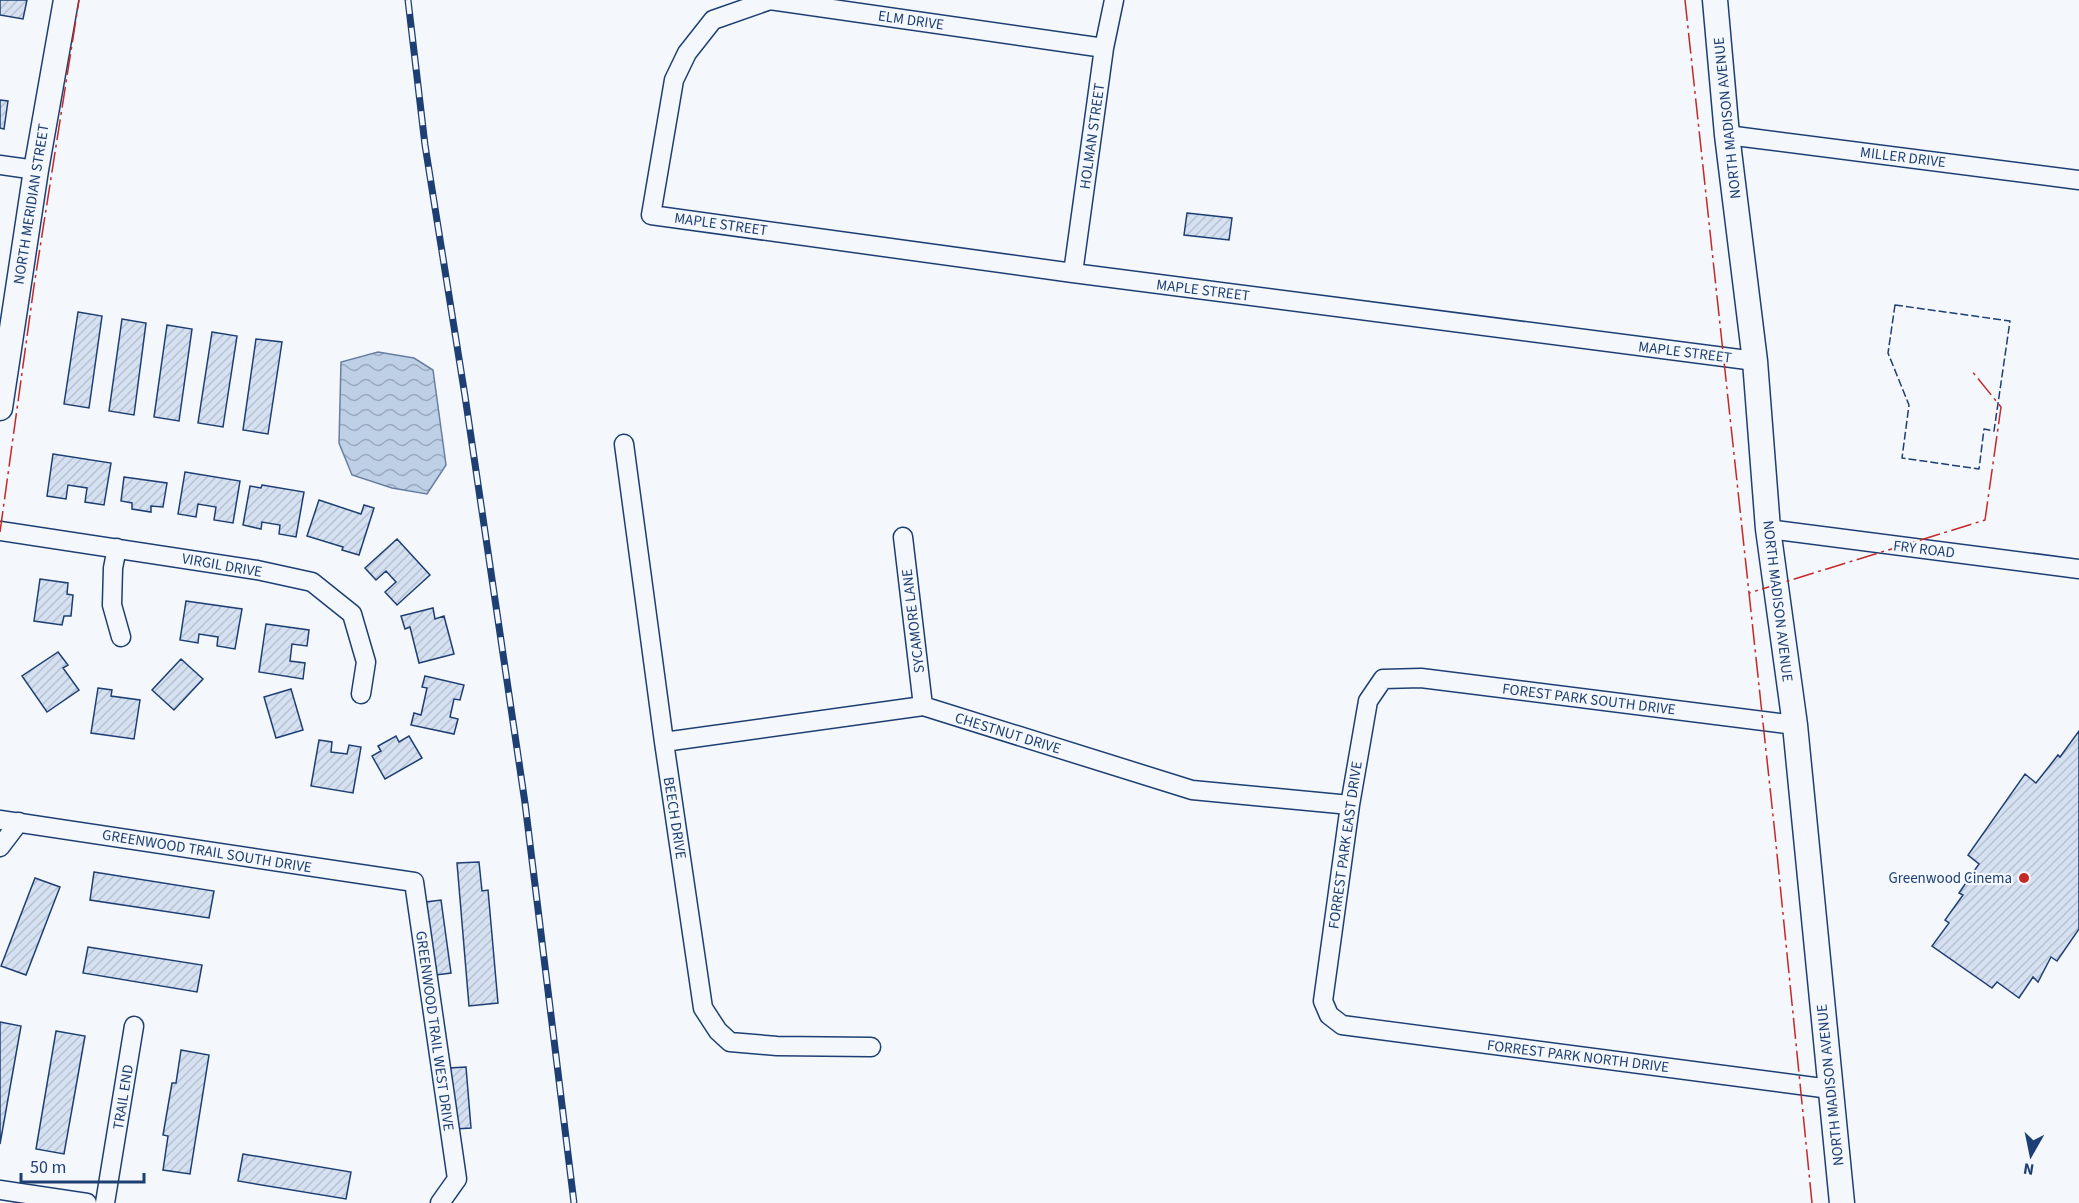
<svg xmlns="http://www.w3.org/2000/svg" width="2079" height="1203" viewBox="0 0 2079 1203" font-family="'Source Sans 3',sans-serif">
	<defs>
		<pattern id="water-waves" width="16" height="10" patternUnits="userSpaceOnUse" patternTransform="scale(1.5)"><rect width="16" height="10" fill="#bed0e5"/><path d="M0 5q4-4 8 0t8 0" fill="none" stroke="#9aaabe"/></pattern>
		<pattern id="building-hatch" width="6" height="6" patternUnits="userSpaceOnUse" patternTransform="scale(1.5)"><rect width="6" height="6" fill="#d5e0f0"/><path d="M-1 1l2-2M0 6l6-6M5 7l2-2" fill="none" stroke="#b6c1d1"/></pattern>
	</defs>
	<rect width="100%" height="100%" fill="#f4f7fb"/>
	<path fill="url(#water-waves)" stroke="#687fa3" stroke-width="1.5" d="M378,352l36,6 19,12 13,95 -19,29 -35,-6 -40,-13 -13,-32 2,-81z"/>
	<path fill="url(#building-hatch)" stroke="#1d3f73" stroke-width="1.5" d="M0,0h27l-4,19 -23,-4z
		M0,100l8,1 -4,28 -4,-1z
		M1187,213l45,5 -3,22 -45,-5z
		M78,312l24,4 -13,92 -25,-4z
		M122,319l24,4 -12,92 -25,-4z
		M167,325l25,4 -13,92 -25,-4z
		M212,332l25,4 -14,91 -25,-4z
		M256,339l26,3 -14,92 -25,-4z
		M53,454l58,9 -7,42 -19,-3 2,-14 -19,-3 -2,14 -19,-3z
		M185,472l55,9 -7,42 -19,-3 2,-13 -18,-3 -2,13 -18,-3z
		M124,477l43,6 -4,24 -12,-1v6l-19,-3v-6l-11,-2z
		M262,485l42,7 -8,45 -17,-3 1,-9 -18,-3 -1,7 -18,-4 7,-39 11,2z
		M319,500l42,14 3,-9 10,3 -15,47 -17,-5 1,-3 -36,-11z
		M397,539l33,36 -33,30 -12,-13 11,-10 -10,-11 -10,9 -11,-12z
		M40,579l28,4 -1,11 6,1 -2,21h-7l-2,9 -28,-4z
		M186,601l56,8 -7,40 -18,-3 1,-9 -19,-3 -1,9 -18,-3z
		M433,608l2,11 9,-3 10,38 -35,9 -9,-36 -5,2 -4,-13z
		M266,624l43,6 -2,16 -15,-2 -2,17 15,2 -2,16 -44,-7z
		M58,652l10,13 -5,3 16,22 -32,22 -25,-36z
		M181,659l22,20 -29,31 -22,-20z
		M425,676l39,9 -4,15 -6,-1 -4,18 8,2 -4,15 -43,-9 3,-12 7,2 6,-27 -5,-1z
		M98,688l14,2 -1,6 29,4 -6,39 -43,-6z
		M291,689l12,41 -27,8 -12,-41z
		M2079,731v198l-22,32 -6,-4 -13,25 -5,-5 -14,21 -22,-16 -5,6 -60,-42 17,-23 -4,-3 18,-25 -4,-2 20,-29 -11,-9 57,-81 11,9 22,-28 2,2z
		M396,736l3,6 10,-6 13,22 -37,21 -13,-23 9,-5 -3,-5z
		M319,740l13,2 -1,10 16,2 2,-9 12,2 -8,46 -42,-7z
		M479,862l3,29 6,-1 10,113 -29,3 -12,-143z
		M94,872l120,19 -5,27 -119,-18z
		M35,878l25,9 -34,88 -25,-9z
		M441,900l10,73 -15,2 -10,-73z
		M88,947l114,18 -5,27 -114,-19z
		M0,1022l21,4 -21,118z
		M56,1031l29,5 -21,118 -28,-5z
		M181,1050l28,5 -19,119 -27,-4 5,-34 -5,-1 9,-52h4z
		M466,1067l5,61 -16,1 -6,-61z
		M243,1154l108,18 -5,27 -108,-18z"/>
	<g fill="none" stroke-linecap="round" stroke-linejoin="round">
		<defs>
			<path id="minor" d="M1104,48l-334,-48 -57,20 -26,33 -13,27 -23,135 422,58 682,88
				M1727,135l352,45
				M0,165l36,5
				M1073,273l31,-225 10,-48
				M624,444l40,298 39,266 15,23 12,11 47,4 94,1
				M1768,529l311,40
				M0,531l257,39 55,12 40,32 14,48 -5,32
				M903,537l20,169
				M117,548l-4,20 -1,37 9,32
				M1795,725l-374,-47 -38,1 -15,22 -18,104 -27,196 6,14 13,10 488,64
				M664,742l259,-36 269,84 158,15
				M0,820l414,62 43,297 -17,24
				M0,847l19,-25
				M0,1190l87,13
				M105,1203l29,-177"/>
			<path id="major" d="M1715,0l12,135 28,226 13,168 27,196 47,478
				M0,408l36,-238 30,-170"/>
		</defs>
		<use href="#minor" stroke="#1d3f73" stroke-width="21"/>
		<use href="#major" stroke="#1d3f73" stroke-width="27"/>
		<use href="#minor" stroke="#f4f7fb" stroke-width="18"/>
		<use href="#major" stroke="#f4f7fb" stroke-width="24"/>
		<defs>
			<path id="rail" d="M408,0l17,145 40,251 60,407 49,400"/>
		</defs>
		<use href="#rail" stroke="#1d3f73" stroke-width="7"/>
		<use href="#rail" stroke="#f4f7fb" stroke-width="4.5" stroke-dasharray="14" stroke-linecap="butt"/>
		<path stroke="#1d3f73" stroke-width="1.5" stroke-dasharray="8 3" stroke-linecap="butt" d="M1895,305l115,16 -16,110 -10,-2 -5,40 -77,-11 7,-53 -21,-52z"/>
		<path stroke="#c62828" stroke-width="1.5" stroke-dasharray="21 4.5 3 4.5" stroke-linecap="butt" d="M1685,0l64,593
			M0,532l34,-246 45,-286
			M1812,1203l-37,-369 -26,-241 236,-73 16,-113 -30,-37"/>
	</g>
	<circle fill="#c62828" stroke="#f4f7fb" stroke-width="2" cx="2024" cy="878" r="6"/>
	<g text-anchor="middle" stroke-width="4.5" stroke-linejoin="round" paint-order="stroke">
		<g font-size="15" fill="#1d3f73" stroke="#f4f7fb">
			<text transform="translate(911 20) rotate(8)" y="5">ELM DRIVE</text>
			<text transform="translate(1727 118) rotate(-96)" y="5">NORTH MADISON AVENUE</text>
			<text transform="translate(1092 136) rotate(-82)" y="5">HOLMAN STREET</text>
			<text transform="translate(1903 157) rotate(7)" y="5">MILLER DRIVE</text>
			<text transform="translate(31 204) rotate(-81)" y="5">NORTH MERIDIAN STREET</text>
			<text transform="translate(721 224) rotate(8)" y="5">MAPLE STREET</text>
			<text transform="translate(1203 290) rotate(7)" y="5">MAPLE STREET</text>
			<text transform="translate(1685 352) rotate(7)" y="5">MAPLE STREET</text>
			<text transform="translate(1924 549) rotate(7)" y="5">FRY ROAD</text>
			<text transform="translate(222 565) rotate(10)" y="5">VIRGIL DRIVE</text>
			<text transform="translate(1778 601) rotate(83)" y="5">NORTH MADISON AVENUE</text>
			<text transform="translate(913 621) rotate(-97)" y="5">SYCAMORE LANE</text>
			<text transform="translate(1589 699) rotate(7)" y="5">FOREST PARK SOUTH DRIVE</text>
			<text transform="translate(1008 733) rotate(17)" y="5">CHESTNUT DRIVE</text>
			<text transform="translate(675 818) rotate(81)" y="5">BEECH DRIVE</text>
			<text transform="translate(1345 845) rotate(-82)" y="5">FORREST PARK EAST DRIVE</text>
			<text transform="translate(207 851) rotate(9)" y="5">GREENWOOD TRAIL SOUTH DRIVE</text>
			<text transform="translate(435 1031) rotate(82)" y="5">GREENWOOD TRAIL WEST DRIVE</text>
			<text transform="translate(1578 1056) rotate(7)" y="5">FORREST PARK NORTH DRIVE</text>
			<text transform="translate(1830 1085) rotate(-96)" y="5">NORTH MADISON AVENUE</text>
			<text transform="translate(123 1097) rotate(-81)" y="5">TRAIL END</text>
		</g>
		<g font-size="15" fill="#1d3f73" stroke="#f4f7fb" text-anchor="end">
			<text x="2012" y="883">Greenwood Cinema</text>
		</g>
	</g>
	<g transform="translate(2031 1155) rotate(189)" stroke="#f4f7fb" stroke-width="4.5" paint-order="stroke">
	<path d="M0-4.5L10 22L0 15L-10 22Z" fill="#1d3f73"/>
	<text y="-9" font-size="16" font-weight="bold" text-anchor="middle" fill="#1d3f73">N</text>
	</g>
	<path d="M21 1173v9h123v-9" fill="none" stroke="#1d3f73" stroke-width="3"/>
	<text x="30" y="1173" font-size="18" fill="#1d3f73" stroke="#f4f7fb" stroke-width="4.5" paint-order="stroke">50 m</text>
</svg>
